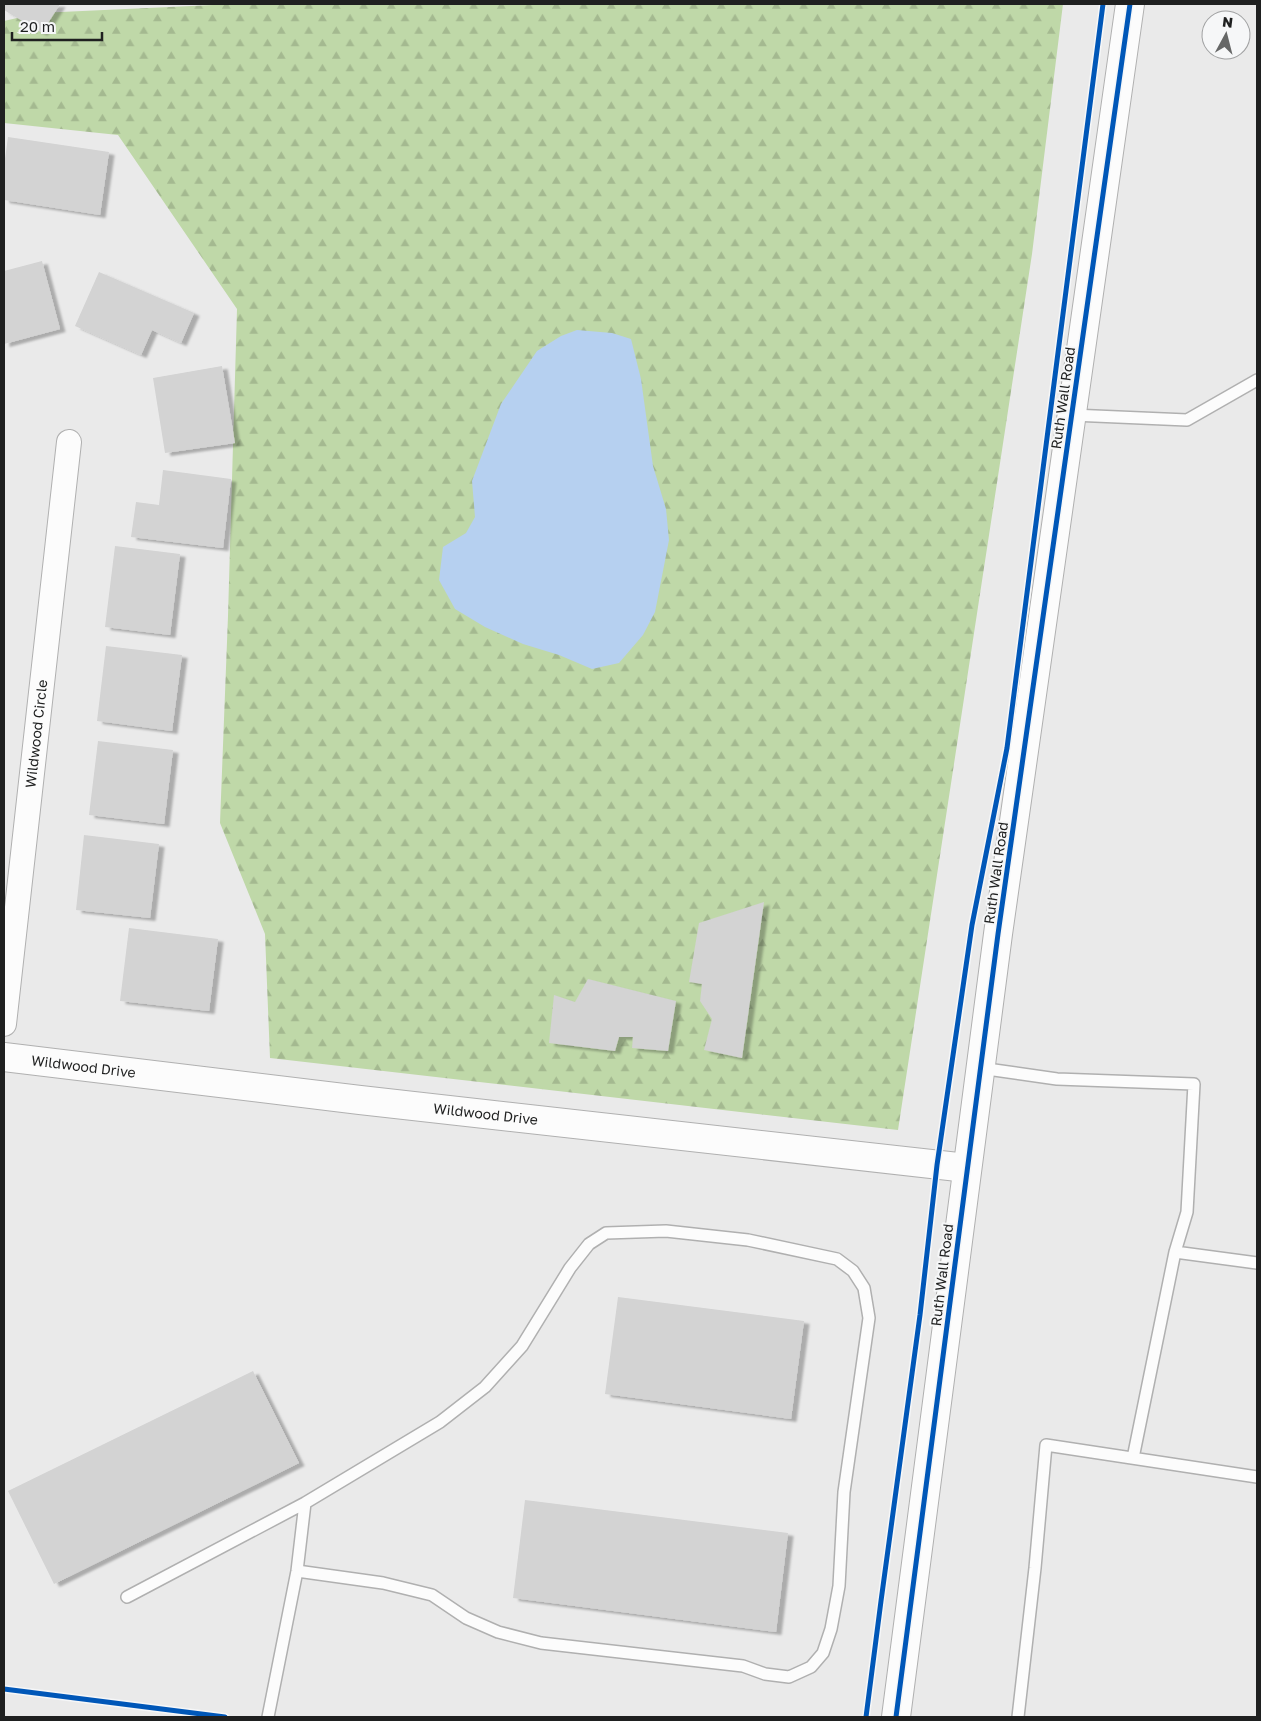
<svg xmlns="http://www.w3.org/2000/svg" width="1261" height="1721" viewBox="0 0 1261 1721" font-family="'Golos Text',sans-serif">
	<defs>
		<pattern id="forest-firs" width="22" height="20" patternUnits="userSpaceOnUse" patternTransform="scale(1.25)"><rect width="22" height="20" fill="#bfd8a8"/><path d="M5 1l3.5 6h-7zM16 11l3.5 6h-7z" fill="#a4b990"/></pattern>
		<filter id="shadow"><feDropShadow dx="5.5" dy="3" stdDeviation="1" flood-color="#0004"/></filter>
	</defs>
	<rect width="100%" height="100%" fill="#eaeaea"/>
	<path fill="url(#forest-firs)" d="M215,4h848l-31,250 -134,876 -628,-72 -5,-124 -45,-111 8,-207 9,-307 -119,-174 -114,-12v-102l35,-8 174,-8z"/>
	<path fill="#b6d0f0" d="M577,330l35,3 19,6 10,40 12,87 13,43 3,31 -14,72 -12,23 -24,28 -27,6 -33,-14 -36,-11 -38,-17 -30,-18 -16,-29 4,-33 23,-14 9,-16 -3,-36 29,-77 36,-53 24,-15z"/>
	<path fill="#d3d3d3" filter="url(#shadow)" d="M4,4h56l-18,29 -38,-23z
		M8,137l101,15 -9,63 -96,-15v-34z
		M42,261l18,68 -56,15v-73z
		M99,272l95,41 -13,30 -29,-13 -11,25 -66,-29z
		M222,366l13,77 -70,10 -12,-75z
		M163,470l68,9 -8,69 -92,-11 5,-35 23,3z
		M115,546l65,8 -10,81 -65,-8z
		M106,646l76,9 -10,76 -75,-10z
		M98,741l75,9 -9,74 -75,-9z
		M84,835l75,9 -9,74 -74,-8z
		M764,902l-22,156 -38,-8 8,-31 -12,-18 2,-17 -13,-2 10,-59z
		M129,928l89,11 -9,72 -89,-10z
		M588,979l88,22 -8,50 -36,-3 1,-11h-14l-4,14 -66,-8 5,-48 21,7z
		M618,1297l186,24 -13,98 -186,-25z
		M253,1371l46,92 -245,121 -46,-93z
		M525,1500l263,33 -12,99 -263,-34z"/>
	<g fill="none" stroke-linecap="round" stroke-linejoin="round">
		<defs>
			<path id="lane" d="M1072,415l115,5 70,-40
				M980,1068l77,11 137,5 -7,128 -12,40 -42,206
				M1175,1252l82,11
				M127,1597l178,-94 135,-81 45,-35 37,-41 48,-78 19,-24 17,-11 60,-2 82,9 89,19 16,12 11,17 5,30 -25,174 -5,94 -8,43 -8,24 -12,14 -22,10 -24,-3 -22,-8 -202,-23 -43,-11 -32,-14 -34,-23 -49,-12 -86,-12
				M268,1717l29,-146 8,-68
				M1018,1717l17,-149 11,-123 211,32"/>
			<g id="street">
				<path id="s1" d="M4,1024l65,-582"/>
			</g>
			<g id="secondary">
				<path id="s2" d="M4,1057l356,43 607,68"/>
				<path d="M896,1717l102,-783 132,-930"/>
			</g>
		</defs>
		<use href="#lane" stroke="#b0b0b0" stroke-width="14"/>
		<use href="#street" stroke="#b0b0b0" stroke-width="26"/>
		<use href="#secondary" stroke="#b0b0b0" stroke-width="30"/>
		<use href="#lane" stroke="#fcfcfc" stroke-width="11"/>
		<use href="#street" stroke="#fcfcfc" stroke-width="24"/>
		<use href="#secondary" stroke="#fcfcfc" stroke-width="28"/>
		<defs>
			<path id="cycleway" d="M4,1689l221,28
				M866,1717l15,-116 39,-286 17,-150 35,-240 35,-177 96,-744
				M896,1717l102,-783 132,-930"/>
		</defs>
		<use href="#cycleway" stroke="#f6f7f8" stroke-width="8"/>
		<use href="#cycleway" stroke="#0057b8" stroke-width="5"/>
	</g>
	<g text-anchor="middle" stroke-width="4" stroke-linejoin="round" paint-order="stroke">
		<g font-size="14" fill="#1f2020" stroke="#f6f7f8">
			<text transform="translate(1063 398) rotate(-82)" y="5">Ruth Wall Road</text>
			<text dy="5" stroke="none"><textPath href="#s1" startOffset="292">Wildwood Circle</textPath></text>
			<text transform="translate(996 873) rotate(-82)" y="5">Ruth Wall Road</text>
			<text dy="5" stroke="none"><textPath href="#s2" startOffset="80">Wildwood Drive</textPath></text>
			<text dy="5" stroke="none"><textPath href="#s2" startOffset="485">Wildwood Drive</textPath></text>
			<text transform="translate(942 1275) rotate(-83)" y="5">Ruth Wall Road</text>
		</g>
	</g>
	<rect width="1261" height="1721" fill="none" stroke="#1f2020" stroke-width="10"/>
	<g transform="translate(1226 35) rotate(7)"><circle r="24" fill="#f6f7f8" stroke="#a0a1a2"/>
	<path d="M0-4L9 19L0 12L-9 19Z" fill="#666767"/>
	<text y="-8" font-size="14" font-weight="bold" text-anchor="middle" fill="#1f2020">N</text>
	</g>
	<path d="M12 32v8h90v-8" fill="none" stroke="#1f2020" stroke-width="2.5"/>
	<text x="20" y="32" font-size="15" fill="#1f2020" stroke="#f6f7f8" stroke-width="4" paint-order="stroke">20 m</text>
</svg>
